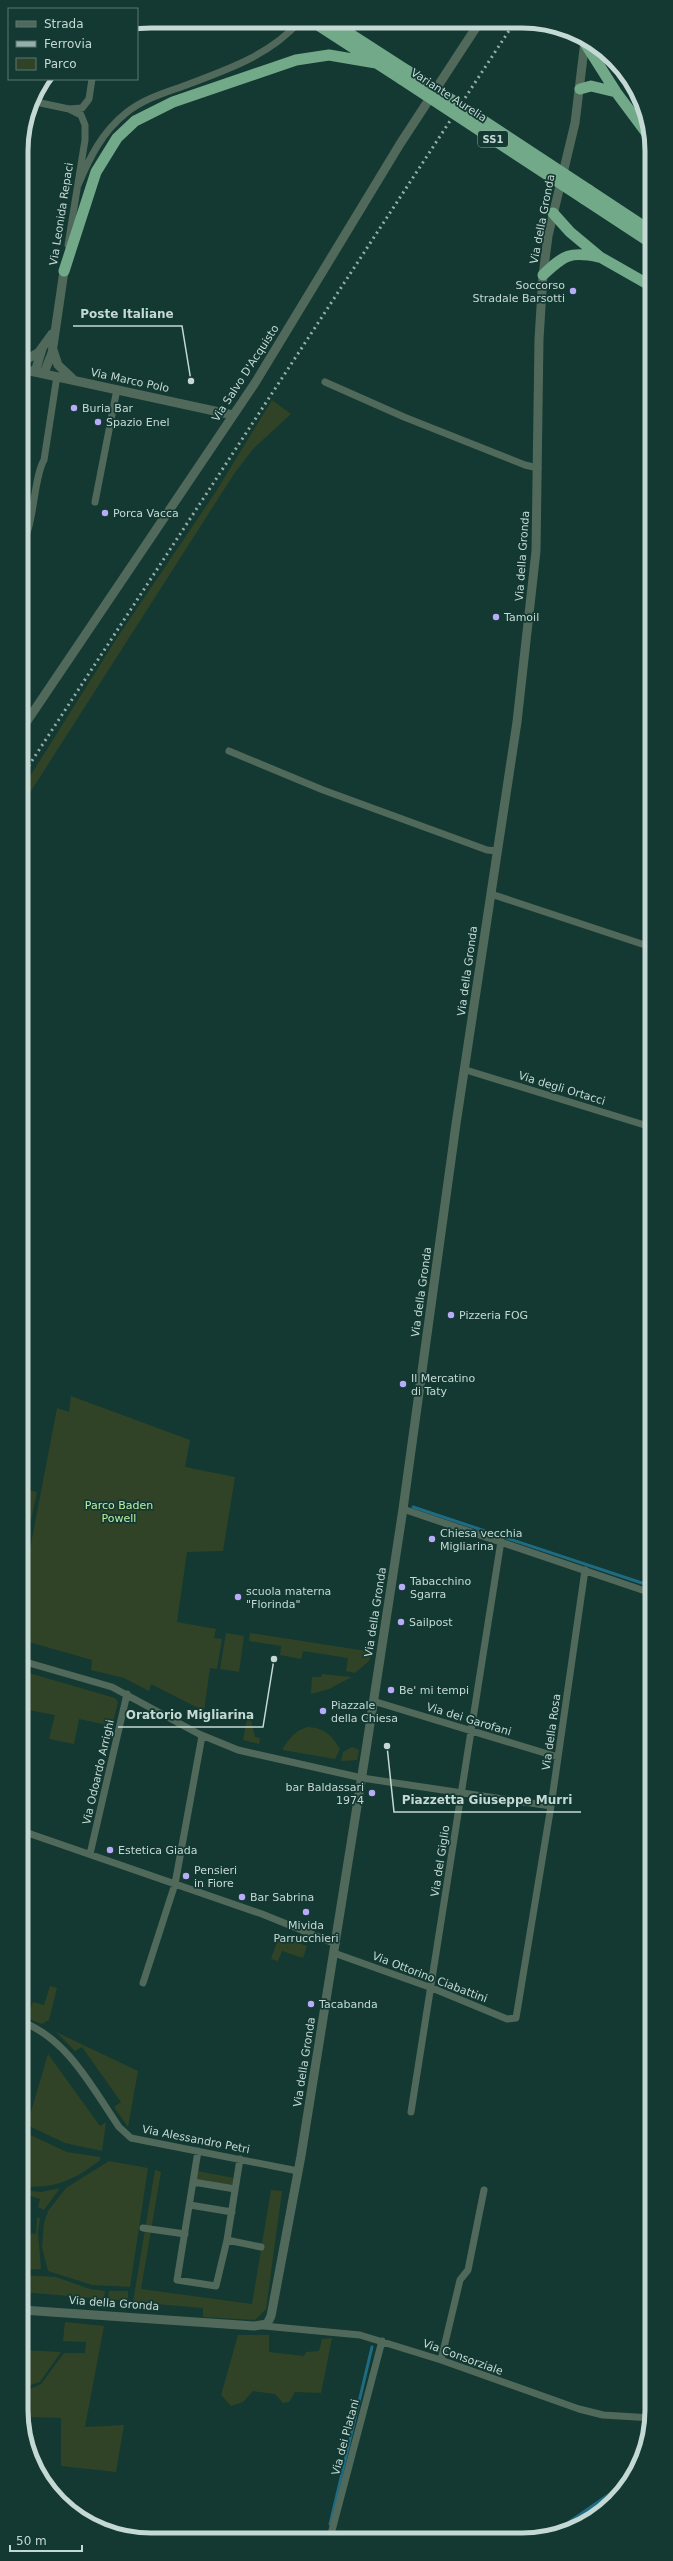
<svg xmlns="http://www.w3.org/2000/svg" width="673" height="2561" viewBox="0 0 673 2561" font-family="'DejaVu Sans',sans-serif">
	<rect width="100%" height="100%" fill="#133932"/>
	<path fill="#314326" d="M272,400l19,14 -38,35 -19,25 -212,331v-16l93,-148 100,-148z
		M71,1396l119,44 -5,27 50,10 -12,74 -36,1 -10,70 39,7 -2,9 8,1 -5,30 -7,-1 -6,43 -53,-27 -2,7 -25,-13 -33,-8 1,-10 -70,-20v-49l35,-183 12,4z
		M22,1489l15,3 -6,28 -9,-2z
		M226,1633l18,3 -5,36 -19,-3z
		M250,1633l123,19 -4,9 -14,12 -9,-2 2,-13 -45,-7 -2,8 -21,-4 1,-9 -32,-5z
		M22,1671l93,27 3,4 -6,24 -33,-7 -5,25 -25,-5 6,-24 -27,-5 2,-6 -8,-2z
		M322,1674l30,3 -23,12 -18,5 1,-17h9z
		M248,1713l2,2 5,22 5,1 -1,6 -16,-4z
		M307,1727c17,1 24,7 33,22l-5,10 -52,-9v-2c6,-9 13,-18 24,-21z
		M352,1747l7,3 -2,10 -16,1 2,-9z
		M279,1936l28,10 -4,12 -21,-7 -4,10 -7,-2z
		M50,1986l7,2 -8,32 -7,4 -20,-8v-5l7,3 4,-12 11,3z
		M56,2032l82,39 -10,56 -14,-20 7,-5 -39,-55 -7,4z
		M48,2054l52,72 6,-4 -4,29 -37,-8 -38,-18z
		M26,2133l41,19 33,5v3c-23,19 -48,30 -78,26v-38z
		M109,2161l39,7 -18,119 -38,-2 -44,-14 -6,-24 2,-24 4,-12 18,-23z
		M155,2170l6,2 -20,117 111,15 19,-114 11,1 -16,118 -11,11 -52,-3v-9l-70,-6z
		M197,2171l37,7 -2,10 -36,-8z
		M60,2188l-16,22 -6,-3 2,-8 -18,-6v-3l19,2z
		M37,2217l3,1 -2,14 3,37 -19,1v-9l9,-28 5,1z
		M22,2275l34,2 34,12 15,2 -1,8 -82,-7z
		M109,2291h19v10l-20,-2z
		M65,2322l39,4 -19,101 39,-2 -8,47 -55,-6v-48l-35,-1v-26l15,-7 23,-31h21l1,-11 -23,-1z
		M238,2335h31v17l35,4 2,-4 13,-1 3,-12 10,-1 -11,55 -26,-1 -6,10 -6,1 -8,-9 -22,-3 -10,11 -12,4 -10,-11z
		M22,2350l39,2 -21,30 -13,4 -1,-20 -4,-1z"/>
	<path fill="#1e6b84" d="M630,2478l-11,18 -32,27 -42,14z"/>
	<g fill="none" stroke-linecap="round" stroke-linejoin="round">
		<path stroke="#1e6b84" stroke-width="3" d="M413,1507l238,79
			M330,2524l42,-177"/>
		<path stroke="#51695a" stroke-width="7" d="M590,45l20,19 13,6
			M31,101l38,8 13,-1 7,-9 3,-20
			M78,185c12,-28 24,-53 48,-72 16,-13 35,-19 55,-26 42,-16 87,-30 118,-65
			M68,245l17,-105v-15l-4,-10 -12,-6
			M325,382l79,35 121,48 13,3
			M95,502l22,-113
			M21,542c13,-9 12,-64 23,-82l13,-84
			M229,751l94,39 164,60 10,1
			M491,894l160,53
			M466,1070l185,57
			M403,1509l248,84
			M22,1661l90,26 87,47 39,16 124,28 189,28
			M373,1701l185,56
			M22,1831l240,83 74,30
			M90,1854l37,-160
			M334,1953l98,35 75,31 9,-1 35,-212 34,-236
			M143,1983l32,-99 27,-148
			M22,2022c45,16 71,67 97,105l12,11 167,33
			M411,2112l90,-571
			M198,2151l-21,129 39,6 11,-46 13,-81
			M193,2182l42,7
			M190,2205l42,7
			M143,2228l42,6
			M227,2240l34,7
			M264,2326l96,9 81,25 138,49 24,6 49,3
			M441,2360l19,-80 8,-10 16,-80
			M330,2538l52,-197"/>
		<path stroke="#51695a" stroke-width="9" d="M53,350l5,15 14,13
			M21,363l18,-11 13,-18
			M21,369l212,46
			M35,372l7,-23
			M44,373l8,-20 12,-82
			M21,730l234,-347 145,-239 79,-121
			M22,2310l232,16 13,-2 4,-8 30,-160 65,-406 37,-241 53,-385 61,-402 19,-171 3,-212 4,-64 5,-39 27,-113 10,-82"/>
		<path stroke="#72a988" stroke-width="11" d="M313,22l88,57
			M332,22l76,49
			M585,43l31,49 35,47
			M580,89l11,-3 25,6
			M589,190l62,41
			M584,199l67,44
			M553,213l17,19 30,25 51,29
			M64,271l32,-99 21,-34 18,-17 38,-19 123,-42 33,-5 47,8
			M543,275c21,-20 27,-24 56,-18"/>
		<path stroke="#96afaa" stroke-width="3" stroke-dasharray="2 4" stroke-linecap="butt" d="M22,776l492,-753"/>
		<path stroke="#72a988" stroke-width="11" d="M408,71l181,119
			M401,79l183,120"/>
	</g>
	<g fill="#b8abf7" stroke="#133932" stroke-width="1.5">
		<circle cx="573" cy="291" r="4"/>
		<circle cx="74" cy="408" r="4"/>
		<circle cx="98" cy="422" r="4"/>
		<circle cx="105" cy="513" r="4"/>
		<circle cx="496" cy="617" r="4"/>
		<circle cx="451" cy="1315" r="4"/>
		<circle cx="403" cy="1384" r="4"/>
		<circle cx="432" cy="1539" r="4"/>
		<circle cx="402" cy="1587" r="4"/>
		<circle cx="238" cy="1597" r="4"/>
		<circle cx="401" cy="1622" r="4"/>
		<circle cx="391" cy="1690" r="4"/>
		<circle cx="323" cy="1711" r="4"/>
		<circle cx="372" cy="1793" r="4"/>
		<circle cx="110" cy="1850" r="4"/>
		<circle cx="186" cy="1876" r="4"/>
		<circle cx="242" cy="1897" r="4"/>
		<circle cx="306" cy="1912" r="4"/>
		<circle cx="311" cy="2004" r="4"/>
	</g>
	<g text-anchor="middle" stroke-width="3.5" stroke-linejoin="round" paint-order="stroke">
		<rect fill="#133932" stroke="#90a9a3" stroke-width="1" x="478" y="131" width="30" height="16" rx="3"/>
		<g font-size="10" font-weight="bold" fill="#c5d9d4">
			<text x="493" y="143">SS1</text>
		</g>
		<g font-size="11" fill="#c5d9d4" stroke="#133932">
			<text transform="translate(449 95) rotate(33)" y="4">Variante Aurelia</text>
			<text transform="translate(61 214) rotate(-81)" y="4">Via Leonida Repaci</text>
			<text transform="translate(542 219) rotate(-79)" y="4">Via della Gronda</text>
			<text transform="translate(245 373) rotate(-57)" y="4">Via Salvo D'Acquisto</text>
			<text transform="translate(130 380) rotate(12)" y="4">Via Marco Polo</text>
			<text transform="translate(522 556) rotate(-86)" y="4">Via della Gronda</text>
			<text transform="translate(467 971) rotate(-82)" y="4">Via della Gronda</text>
			<text transform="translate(562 1088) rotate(17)" y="4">Via degli Ortacci</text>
			<text transform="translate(421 1292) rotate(-82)" y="4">Via della Gronda</text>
			<text transform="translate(375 1612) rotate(-81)" y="4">Via della Gronda</text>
			<text transform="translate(469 1719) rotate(17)" y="4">Via dei Garofani</text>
			<text transform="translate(551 1732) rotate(-82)" y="4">Via della Rosa</text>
			<text transform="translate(98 1772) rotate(-77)" y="4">Via Odoardo Arrighi</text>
			<text transform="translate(440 1861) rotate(-81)" y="4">Via del Giglio</text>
			<text transform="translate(430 1977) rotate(21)" y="4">Via Ottorino Ciabattini</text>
			<text transform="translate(304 2062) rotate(-81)" y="4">Via della Gronda</text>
			<text transform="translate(196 2139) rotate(11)" y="4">Via Alessandro Petri</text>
			<text transform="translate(114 2303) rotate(4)" y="4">Via della Gronda</text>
			<text transform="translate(463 2357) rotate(20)" y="4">Via Consorziale</text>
			<text transform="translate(345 2437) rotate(-75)" y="4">Via dei Platani</text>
		</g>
		<g font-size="11" fill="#c5d9d4" stroke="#133932" text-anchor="start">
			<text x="565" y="289" text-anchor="end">Soccorso<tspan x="565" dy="13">Stradale Barsotti</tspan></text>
			<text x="82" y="412">Buria Bar</text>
			<text x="106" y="426">Spazio Enel</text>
			<text x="113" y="517">Porca Vacca</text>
			<text x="504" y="621">Tamoil</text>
			<text x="459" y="1319">Pizzeria FOG</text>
			<text x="411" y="1382">Il Mercatino<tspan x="411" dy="13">di Taty</tspan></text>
			<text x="440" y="1537">Chiesa vecchia<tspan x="440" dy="13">Migliarina</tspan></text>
			<text x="410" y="1585">Tabacchino<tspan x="410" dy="13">Sgarra</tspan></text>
			<text x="246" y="1595">scuola materna<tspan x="246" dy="13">"Florinda"</tspan></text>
			<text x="409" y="1626">Sailpost</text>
			<text x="399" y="1694">Be' mi tempi</text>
			<text x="331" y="1709">Piazzale<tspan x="331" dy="13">della Chiesa</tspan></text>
			<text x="364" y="1791" text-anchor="end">bar Baldassari<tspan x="364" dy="13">1974</tspan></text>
			<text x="118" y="1854">Estetica Giada</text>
			<text x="194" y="1874">Pensieri<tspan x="194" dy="13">in Fiore</tspan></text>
			<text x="250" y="1901">Bar Sabrina</text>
			<text x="306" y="1929" text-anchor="middle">Mivida<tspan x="306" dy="13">Parrucchieri</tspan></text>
			<text x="319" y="2008">Tacabanda</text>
		</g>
		<g font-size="11" fill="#bdeda1" stroke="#133932">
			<text x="119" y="1509">Parco Baden<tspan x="119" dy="13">Powell</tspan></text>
		</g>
	</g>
	<path d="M0 0H673V2561H0ZM151 28H522A123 123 0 0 1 645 151V2410A123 123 0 0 1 522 2533H151A123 123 0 0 1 28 2410V151A123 123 0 0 1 151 28Z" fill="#133932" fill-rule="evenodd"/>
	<path fill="none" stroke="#c5d9d4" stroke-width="5" d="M151 28H522A123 123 0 0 1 645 151V2410A123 123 0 0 1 522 2533H151A123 123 0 0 1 28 2410V151A123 123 0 0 1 151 28Z"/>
	<path fill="none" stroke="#c5d9d4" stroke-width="1.5" d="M191 381L182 326H73M274 1659L263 1727H118M387 1746L394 1812H581"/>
	<g fill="#c5d9d4" stroke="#133932" stroke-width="1.5">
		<circle cx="191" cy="381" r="4"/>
		<circle cx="274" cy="1659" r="4"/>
		<circle cx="387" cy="1746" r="4"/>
	</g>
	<g font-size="12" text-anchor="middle" font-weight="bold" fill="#c5d9d4" stroke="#133932" stroke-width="3.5" stroke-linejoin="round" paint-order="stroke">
		<text x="127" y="318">Poste Italiane</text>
		<text x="190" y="1719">Oratorio Migliarina</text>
		<text x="487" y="1804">Piazzetta Giuseppe Murri</text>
	</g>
	<rect x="8" y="8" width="130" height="72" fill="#133932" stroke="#5a7973"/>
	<rect x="16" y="21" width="20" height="6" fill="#51695a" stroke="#5a7973"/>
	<text x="44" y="28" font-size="12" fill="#c5d9d4">Strada</text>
	<rect x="16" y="41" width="20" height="6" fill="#96afaa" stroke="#5a7973"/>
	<text x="44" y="48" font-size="12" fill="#c5d9d4">Ferrovia</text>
	<rect x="16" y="58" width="20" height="12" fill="#314326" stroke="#5a7973"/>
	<text x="44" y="68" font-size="12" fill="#c5d9d4">Parco</text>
	<path d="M10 2545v6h72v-6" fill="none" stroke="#c5d9d4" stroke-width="2"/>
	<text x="16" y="2545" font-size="12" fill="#c5d9d4" stroke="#133932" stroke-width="3" paint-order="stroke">50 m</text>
</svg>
